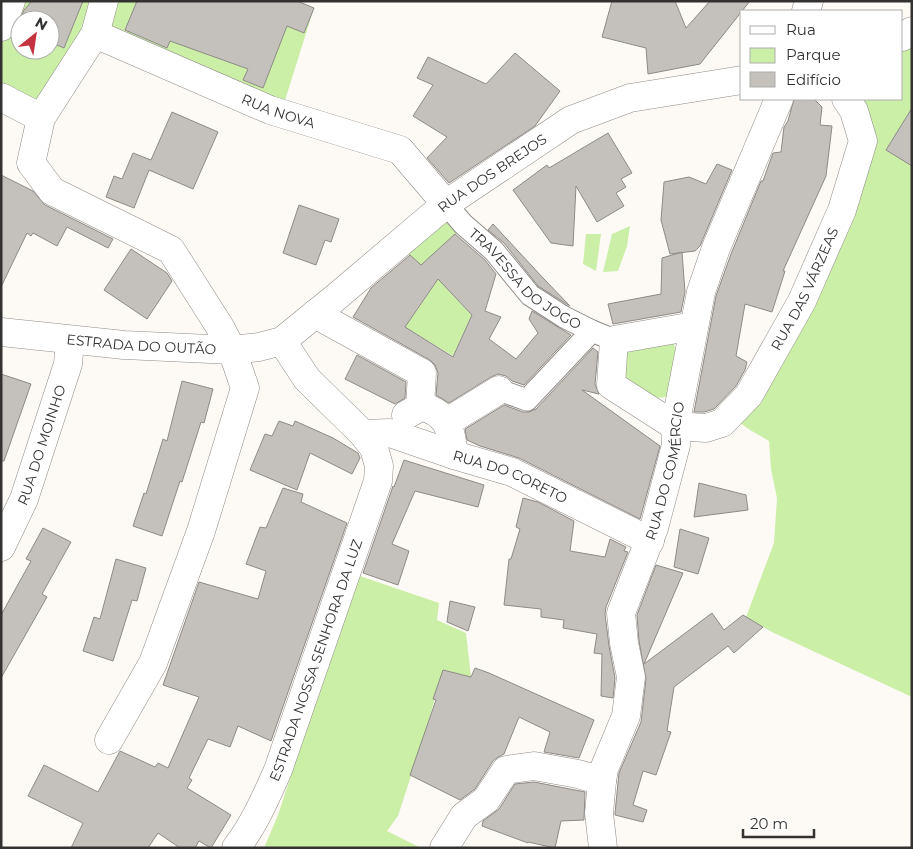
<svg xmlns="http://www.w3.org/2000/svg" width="913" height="849" viewBox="0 0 913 849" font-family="Montserrat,sans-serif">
	<rect width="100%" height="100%" fill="#fdf9f5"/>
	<path fill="#cbefa7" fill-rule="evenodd" d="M11,1h286l17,7 -33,105 -185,-79 -55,84 -40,-20v-71zM20,20h30v30h-30z
		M912,31v666l-140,-65 -26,-15 28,-74 3,-45 -6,-29 -2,-28 -19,-11 -21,-15 113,-205 13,-111h47v-61z
		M437,212l20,21 -16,15 2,36 37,40 -16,8 -11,24 -63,-38 10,-18 16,12 21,-32 -32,-29z
		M630,226l-3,20 -9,25 -15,1 9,-38z
		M586,234h15l-5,37 -13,-7z
		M673,340l3,11 -9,46 -12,1 -34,-17 6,-37z
		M357,575l82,28 -2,17 29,13 5,44 -28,-7 -17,60 -28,86 -11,15 34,17h-157l14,-33z"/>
	<path fill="#c4c0bc" stroke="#8e8b87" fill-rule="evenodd" d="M32,1h51l-19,47 -14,-6v-22h-30l4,-10z
		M137,1h160l17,7 -10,25 -17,-7 -24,62 -20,-8 5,-11 -78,-28 -3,7 -42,-18z
		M612,1h63l11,27 24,-27h40l-50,63 -52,10 -2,-26 -44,-11z
		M515,53l45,38 -25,35 -86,57 -22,-25 20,-21 -34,-21 20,-31 -16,-7 11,-21 58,27z
		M794,99h20l8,8 -2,18 12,1 -6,50 -43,95h2l-13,41 -27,-8 -9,52 11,6 -2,8 -9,16 -22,23 -10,3h-10l22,-116 15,-42 30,-73h2l10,-28 8,-1 3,-25 4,-6z
		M912,108v58l-26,-16z
		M172,112l46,20 -25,57 -44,-19 -15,38 -28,-11 8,-21 8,3 11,-26 18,7z
		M608,133l24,40 -11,6 5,8 -10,6 8,13 -27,16 -21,-36 -3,60 -22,-3 -38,-53 34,-25 2,3z
		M717,164l15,6 -32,76 -5,5 -25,3 -9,-34 3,-38 25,-5 17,7z
		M1,175l32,16 12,14 68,34 -5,9 -41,-21 -10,19 -24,-13 -2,3 -4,-3 -26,54z
		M299,205l40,14 -8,23 -6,-2 -9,25 -33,-12z
		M493,224l51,55 26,27 -32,-20 -34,-43 -16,-13z
		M455,234l30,26 11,14 -11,37 16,6 -12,22 27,20 22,-26 -9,-14 3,-8 39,24 -47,50 -12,-4 -6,-5 -8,-2 -7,3 -42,26 -13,-8 2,-22 -3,-8 -5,-5 -77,-43 18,-29 39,-33 11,10zM438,279l34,36 -19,42 -48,-30z
		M131,249l36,24 5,8 -25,38 -43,-29z
		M682,252l3,40 -4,20 -68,12 -5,-20 53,-10 1,-36z
		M593,348l5,4 -3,32 4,10 -17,-4 78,56 -20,73 -121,-61 -39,-12 -13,-6 -2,-11 39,-24 19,7h6l7,-3z
		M357,355l49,27 -1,16 -10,6 -50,-25z
		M1,374l30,10 -27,77h-3z
		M182,381l31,8 -9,34 -3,-1 -19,60 -2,-1 -18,55 -29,-10 11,-33 2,1 17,-55 4,2z
		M279,421l14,5 2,-5 38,17 25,15 2,5 -8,16 -42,-21 -13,37 -47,-20 15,-36 7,2z
		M404,460l80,25 -6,22 -63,-16 -23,53 17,7 -11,34 -35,-12 29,-84 1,-3 1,1z
		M699,483l47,12 2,15 -54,7z
		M283,488l20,6 -2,8 46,21 -76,218 -33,-15 -8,21 -22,-8 -19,39 3,2 -5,8 44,27 -20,33 -12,-7 -4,7h-15l-22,-15 -10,15h-77l12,-25 -55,-27 16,-31 54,27 22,-41 35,16 3,-4 10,5 31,-71 -36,-12 36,-103 59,17 8,-28 -20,-7 14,-37 6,1z
		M523,498l15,4 36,19 -4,30 35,6 5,-18 16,8 -2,4 4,1 -22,55 -1,7 4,32 6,32 -2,20 -12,-2 1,-42 -8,-1 3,-19 -34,-6 1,-8 -23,-3v-8l-37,-4 5,-46h2l9,-30 -4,-2z
		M43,528l28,14 -29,52 5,3 -46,81v-63l30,-54 -5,-2z
		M680,529l29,9 -11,36 -24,-7z
		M116,559l30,9 -9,33 -5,-1 -19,61 -30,-10 11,-34 6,2z
		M656,565l27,8 -39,91 68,-51 12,17 19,-15 20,12 -29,26 -6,-7 -54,41 -7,44 4,1 -15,43 -13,-4 -10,34 14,5 -4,12 -28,-7v-2l4,-40 22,-51 5,-43 -7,-38 -2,-26z
		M450,601l25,6 -7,24 -21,-9z
		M475,668l14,5 105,47 -15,38 -35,-6 6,-20 -31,-15 -15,37 -6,3 -5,4 -18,28 -15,11 -50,-25 26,-75 -3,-1 10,-29 28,7z
		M534,782l51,10 -1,28 -23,1 -6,27 -27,-6v1l-46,-17 1,-5 16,-12 16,-25z"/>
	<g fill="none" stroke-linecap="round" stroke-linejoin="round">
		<defs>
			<g id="pedestrian">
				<path id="s1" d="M446,204l17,20 31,27 36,44 34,22 28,14 22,9"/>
				<path d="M499,390l28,10 65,-69"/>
			</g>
			<g id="minor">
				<path d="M104,1l-9,33 -54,84 -10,45 21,28 119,59 49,77 12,23 13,38 -44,143 -48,132 -44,77"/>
				<path d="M806,11l3,-10"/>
				<path d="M1,27l10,-26"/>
				<path id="s2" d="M95,34l175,76 130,40 46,54"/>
				<path d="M1,97l40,21"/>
				<path d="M315,314l107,59 -2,34"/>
				<path id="s3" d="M694,326l-80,14 -3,45 64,41 31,2 16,-5 27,-28 53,-94 40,-91 21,-69 -9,-30 -8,-12"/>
				<path d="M406,415l16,-9c28,10 28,22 32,49"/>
				<path d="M447,422l52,-32"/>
				<path id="s4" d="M363,434l27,-1 64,22 58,17 138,69"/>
				<path id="s5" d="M1,547l23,-48 44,-135 2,-24"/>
				<path d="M444,848l20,-32 22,-16 20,-30 28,-4 44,8 24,7"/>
				<path id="s6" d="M603,848l-4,-35 3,-32 2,-12 22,-53 5,-39 -7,-34 -3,-30 33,-85 22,-83 -1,-19 26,-134 15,-44 63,-149"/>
			</g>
			<g id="tertiary">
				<path d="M902,37l10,-6"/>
				<path id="s7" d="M1,332l123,13 108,5 27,-3 23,-6 53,-43 111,-94 125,-84 59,-22 112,-18"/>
				<path id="s8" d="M236,848c18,-23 30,-51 42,-78l100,-289 1,-15 -5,-18 -11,-14 -56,-55 -25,-38"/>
			</g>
		</defs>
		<use href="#pedestrian" stroke="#908c88" stroke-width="23"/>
		<use href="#minor" stroke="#908c88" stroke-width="29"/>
		<use href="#tertiary" stroke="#908c88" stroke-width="29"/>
		<use href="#pedestrian" stroke="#fff" stroke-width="21"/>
		<use href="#minor" stroke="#fff" stroke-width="28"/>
		<use href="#tertiary" stroke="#fff" stroke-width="28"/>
	</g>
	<g text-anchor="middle" stroke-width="4" stroke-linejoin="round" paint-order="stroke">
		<g font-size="14" fill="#333230" stroke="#fff">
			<text dy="5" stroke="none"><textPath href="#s2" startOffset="199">RUA NOVA</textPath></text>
			<text dy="5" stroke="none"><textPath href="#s7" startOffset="552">RUA DOS BREJOS</textPath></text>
			<text dy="5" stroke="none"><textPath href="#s1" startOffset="110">TRAVESSA DO JOGO</textPath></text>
			<text dy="5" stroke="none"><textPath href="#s3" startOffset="409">RUA DAS VÁRZEAS</textPath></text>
			<text dy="5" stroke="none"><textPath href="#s7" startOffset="141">ESTRADA DO OUTÃO</textPath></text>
			<text dy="5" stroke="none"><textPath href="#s5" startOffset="110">RUA DO MOINHO</textPath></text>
			<text dy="5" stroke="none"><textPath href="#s6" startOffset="391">RUA DO COMÉRCIO</textPath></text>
			<text dy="5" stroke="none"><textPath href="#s4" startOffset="155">RUA DO CORETO</textPath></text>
			<text dy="5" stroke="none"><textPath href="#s8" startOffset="205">ESTRADA NOSSA SENHORA DA LUZ</textPath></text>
		</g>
	</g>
	<rect width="913" height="849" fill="none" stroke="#333230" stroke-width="5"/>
	<rect x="740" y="10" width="162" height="90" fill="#ffffff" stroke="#adadac"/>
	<rect x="750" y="26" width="25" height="8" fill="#ffffff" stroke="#adadac"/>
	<text x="786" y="35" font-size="15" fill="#333230">Rua</text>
	<rect x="750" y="48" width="25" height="15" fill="#cbefa7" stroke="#adadac"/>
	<text x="786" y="60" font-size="15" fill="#333230">Parque</text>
	<rect x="750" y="72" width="25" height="15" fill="#c4c0bc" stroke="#adadac"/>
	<text x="786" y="85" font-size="15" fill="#333230">Edifício</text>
	<g transform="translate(35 35) rotate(30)"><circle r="24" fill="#ffffff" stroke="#adadac"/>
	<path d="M0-4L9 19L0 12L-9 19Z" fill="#c2323f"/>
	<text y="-8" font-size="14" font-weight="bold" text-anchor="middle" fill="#333230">N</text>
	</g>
	<path d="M743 829v8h71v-8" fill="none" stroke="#333230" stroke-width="2.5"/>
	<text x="750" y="829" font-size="15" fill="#333230" stroke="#ffffff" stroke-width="4" paint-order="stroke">20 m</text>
</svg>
